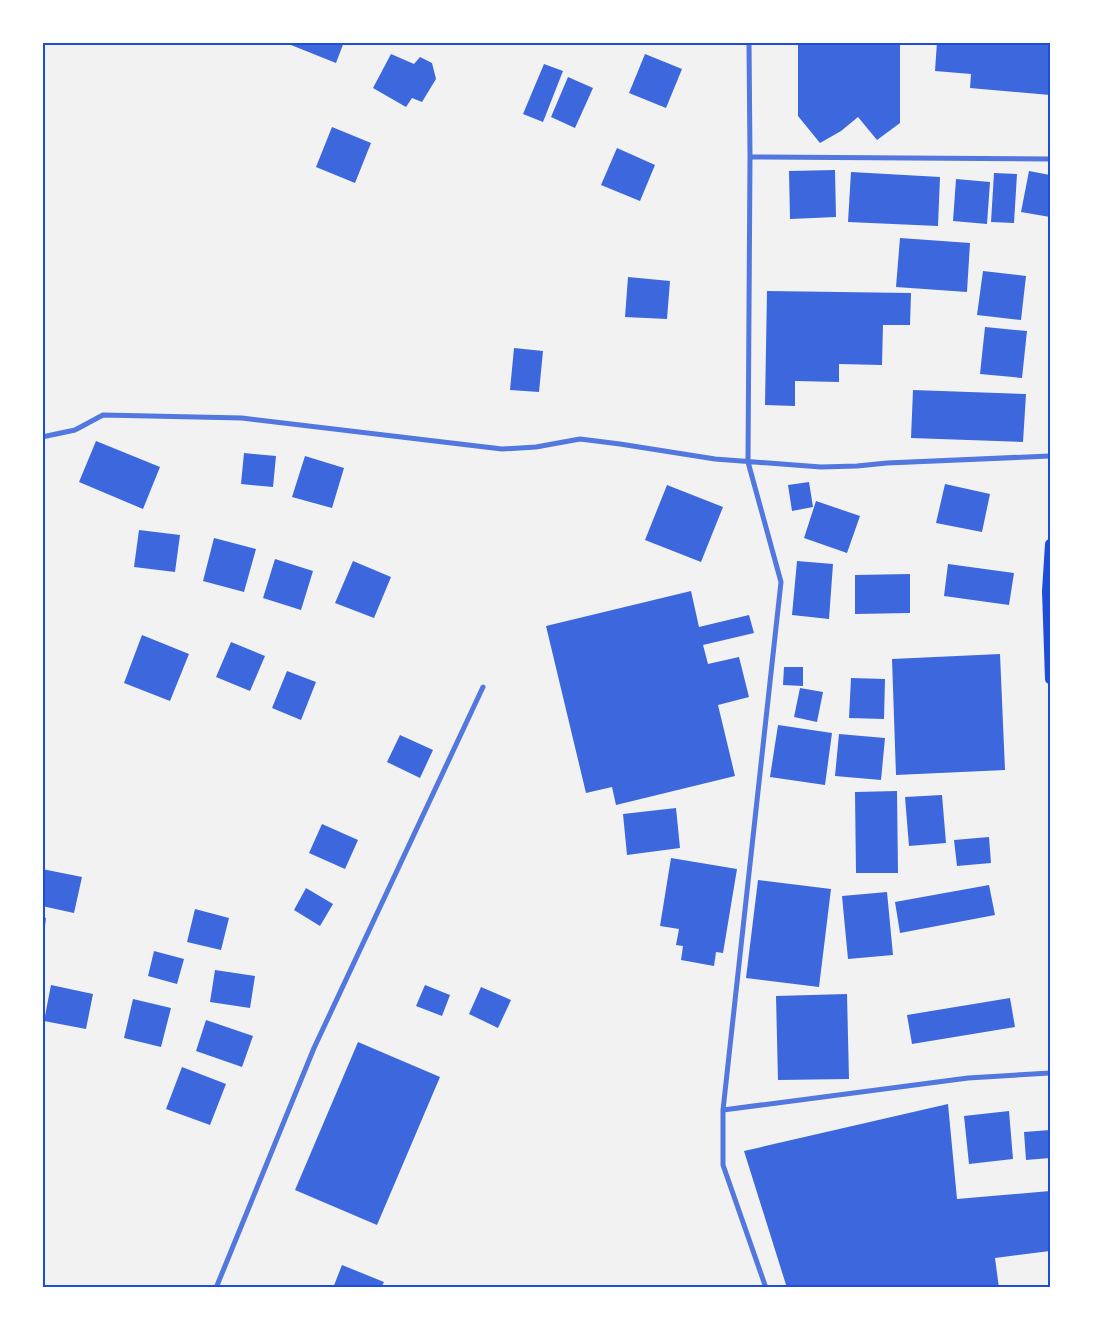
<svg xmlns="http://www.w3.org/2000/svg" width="1093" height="1330" viewBox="0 0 1093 1330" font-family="Quicksand,sans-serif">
	<rect width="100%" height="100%" fill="#f2f2f2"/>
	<path fill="#3d67dc" d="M292,42h52l-8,21 -45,-18z
		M798,42h102v81l-23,17 -19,-23 -17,14 -21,12 -22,-27z
		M937,42h113v53l-80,-7 1,-14 -36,-3z
		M391,54l23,10 6,-7 12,6 4,16 -14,23 -10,-4 -6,9 -33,-19z
		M645,54l37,15 -16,39 -37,-15z
		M544,64l19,7 -20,51 -20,-8z
		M568,77l25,11 -18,40 -24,-11z
		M332,127l39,16 -16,40 -39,-16z
		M617,148l38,17 -15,36 -39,-16z
		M835,170l1,47 -46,2 -1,-48z
		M1029,171l21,4v42l-29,-5z
		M851,172l89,5 -2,49 -90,-4z
		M994,173l23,1 -3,49 -23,-1z
		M956,179l34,3 -3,42 -34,-3z
		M900,238l70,5 -3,49 -71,-5z
		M983,271l43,5 -5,44 -44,-5z
		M628,277l42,4 -3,38 -42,-2z
		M767,291l144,2 -1,32h-27l-1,40 -43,-1v18l-44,-1v25l-30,-1z
		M985,327l42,4 -5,47 -42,-4z
		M514,348l29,3 -4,41 -29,-2z
		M913,390l113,4 -3,48 -112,-4z
		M96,441l64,26 -17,42 -64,-27z
		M244,453l32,3 -3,31 -32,-3z
		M305,456l39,12 -12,40 -40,-11z
		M809,482l4,25 -21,4 -4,-26z
		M945,484l45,10 -8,38 -46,-9z
		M667,485l56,22 -22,55 -56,-22z
		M816,501l44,15 -13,37 -43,-15z
		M139,530l41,5 -5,37 -41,-5z
		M214,538l42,11 -12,43 -41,-11z
		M275,559l38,12 -12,39 -38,-12z
		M353,561l38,16 -17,41 -39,-15z
		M797,561l36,3 -4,55 -37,-4z
		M948,564l66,9 -5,32 -65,-9z
		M910,574v39l-55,1v-39z
		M691,591l8,36 50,-12 5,18 -51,12 5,19 31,-7 10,40 -31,8 17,71 -119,29 -4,-18 -26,6 -40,-167z
		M142,635l47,19 -19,47 -46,-18z
		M231,642l34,14 -15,35 -34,-14z
		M1000,654l5,116 -109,5 -4,-116z
		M784,667h19v19l-20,-1z
		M287,671l29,11 -15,38 -29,-12z
		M851,678l34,1 -1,40 -35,-1z
		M800,688l23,4 -6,30 -23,-5z
		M778,725l54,8 -7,52 -55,-8z
		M839,734l46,4 -4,42 -46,-4z
		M400,735l33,15 -13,28 -33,-16z
		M897,791l1,82h-42l-1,-81z
		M942,795l4,48 -37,3 -4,-49z
		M676,808l4,40 -53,7 -4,-41z
		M322,824l36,16 -13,29 -36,-16z
		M989,837l2,26 -34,3 -3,-26z
		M671,858l66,11 -14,84 -7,-1 -2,14 -33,-6 2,-14 -7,-1 3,-16 -19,-3z
		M42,869l40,8 -8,36 -32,-7z
		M758,880l73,9 -12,98 -73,-9z
		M989,885l6,30 -95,18 -5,-31z
		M306,888l27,16 -13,22 -26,-16z
		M887,892l6,63 -45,4 -6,-63z
		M195,909l34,9 -8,32 -34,-8z
		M42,917l4,1 -2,16h-2z
		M154,951l30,8 -7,25 -29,-8z
		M215,970l40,6 -5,32 -40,-6z
		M51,985l42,9 -7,35 -42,-8z
		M425,985l25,10 -8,21 -26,-10z
		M481,987l30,13 -13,28 -29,-14z
		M847,994l2,85 -71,1 -2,-84z
		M1010,998l5,29 -103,17 -5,-29z
		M133,999l38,9 -10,39 -37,-9z
		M206,1020l47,16 -11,31 -46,-16z
		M358,1042l82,35 -63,148 -82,-35z
		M182,1067l44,17 -16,41 -44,-16z
		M948,1104l9,95 93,-8v60l-55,7 4,30h-212l-43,-137z
		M1009,1111l4,48 -44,5 -5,-48z
		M1050,1130v28l-24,2 -2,-28z
		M342,1265l42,17 -3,6h-48z"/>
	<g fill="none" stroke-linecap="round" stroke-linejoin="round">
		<path stroke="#5277de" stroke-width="5" d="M749,42l1,115
			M42,437l33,-7 28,-15 139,3 260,31 34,-2 44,-8 40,5 95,15 106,8 36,-1 30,-3 163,-7
			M723,1110l245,-32 82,-5
			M216,1288l98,-240 169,-361
			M766,1288l-43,-123v-55l58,-528 -33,-120 2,-305 300,2"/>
		<path stroke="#1d4ed8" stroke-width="10" d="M1050,544l-3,47 3,88"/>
	</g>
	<rect width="1093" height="1330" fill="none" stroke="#ffffff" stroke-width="88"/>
	<rect x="44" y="44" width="1005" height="1242" fill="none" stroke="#1d4ed8" stroke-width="2"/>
</svg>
